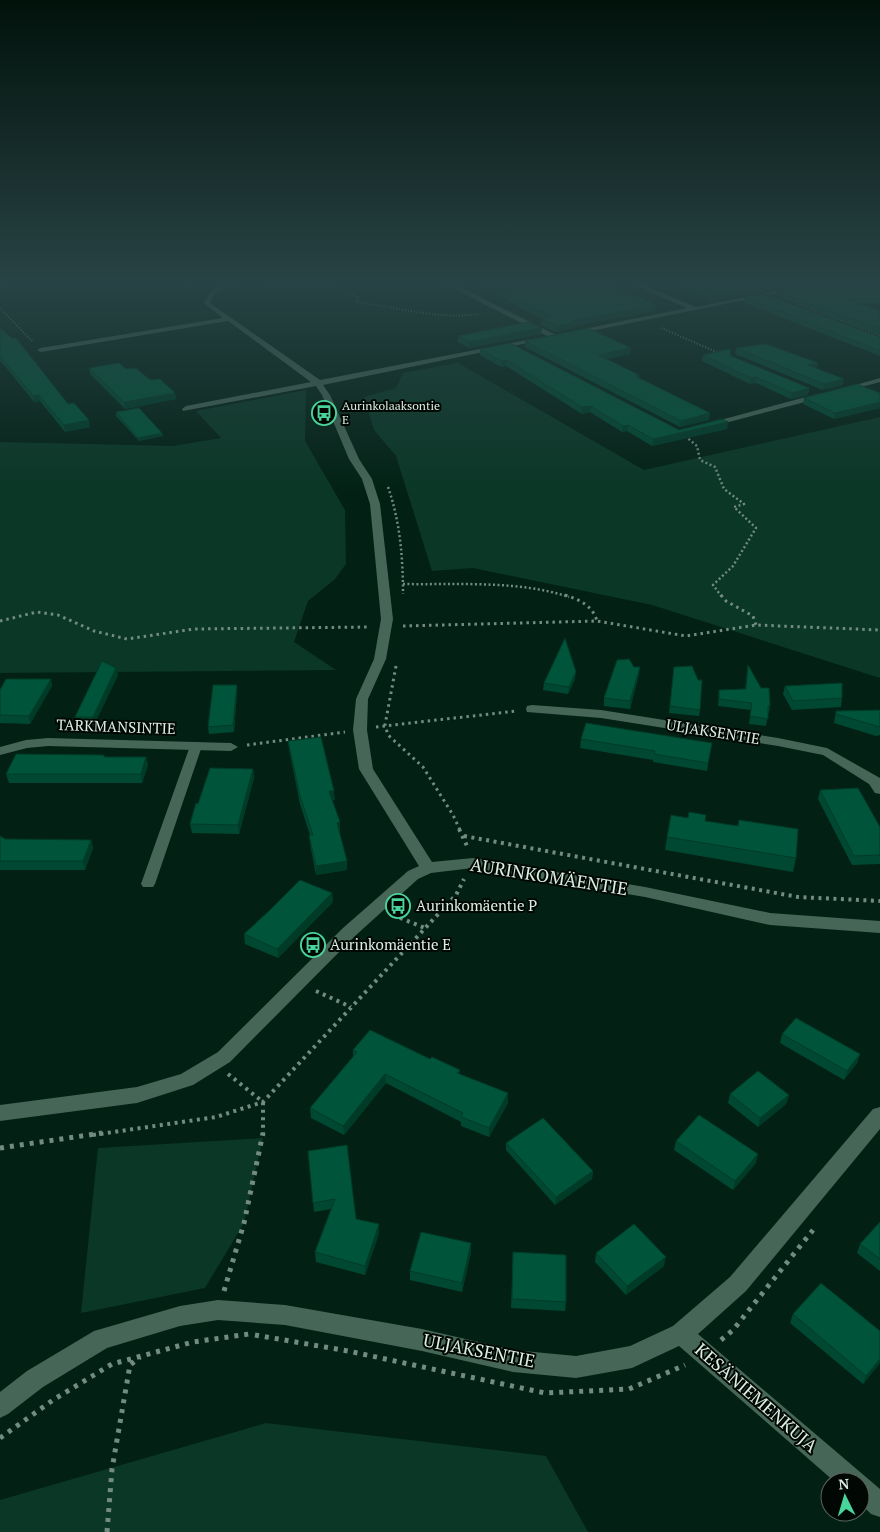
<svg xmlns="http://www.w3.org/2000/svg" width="880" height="1532" viewBox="0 0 880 1532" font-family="'PT Serif',serif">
	<rect width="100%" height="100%" fill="#022114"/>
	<path fill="#0a3726" d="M458,363l186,107 236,-53v261l-228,-73 -179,-37 -41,3 -36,-115 -22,-26 -10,-33 32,-9 7,-15z
		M306,390l-1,51 40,69 1,54 -11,15 -27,22 -14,41 42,28 -336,3v-231l173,4 48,-8 -25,-27z
		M263,1138l-19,85 -39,65 -124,25 17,-165z
		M266,1423l280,33 42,76h-588v-32z"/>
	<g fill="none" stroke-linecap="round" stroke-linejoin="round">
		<path stroke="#738b80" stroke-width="2" stroke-dasharray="1 2" stroke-linecap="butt" d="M172,280l27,12
			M249,290l56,-6 20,1 34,12 -3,5c41,5 82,18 124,12
			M798,304l82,31
			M0,308l33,34
			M661,328l58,25"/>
		<path stroke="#738b80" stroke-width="2.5" stroke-dasharray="2 2.5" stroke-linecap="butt" d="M685,436l12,10 3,14 15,7 9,22 20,15 -10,3 22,21 -23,38 -20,19 9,12
			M388,487c12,34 15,71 15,107
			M403,584c52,1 116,-4 166,13"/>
		<path stroke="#738b80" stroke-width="3" stroke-dasharray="2.5 4" stroke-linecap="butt" d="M565,595c15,5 27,10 32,26
			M721,595l5,6 27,15 3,9
			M0,621l37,-9 21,3 36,16 33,8 67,-10 175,-2
			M403,626l194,-5 89,15 70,-11 124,5
			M396,666l-11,59 3,10 35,32 30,48 7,15
			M376,727l140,-16
			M247,745l98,-13"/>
		<path stroke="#738b80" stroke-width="4" stroke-dasharray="3 4.5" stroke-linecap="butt" d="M459,829l9,19
			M464,836l334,61 82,4
			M393,915l32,13
			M316,991l35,16
			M228,1074l35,28v33
			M93,1135l123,-18 47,-15 193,-207 8,-16"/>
		<path stroke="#738b80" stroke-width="5" stroke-dasharray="4 6" stroke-linecap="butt" d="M0,1148l102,-15
			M224,1291l20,-68 19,-90
			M255,1335l93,16 197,42 84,-4 56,-24
			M721,1340l12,-10 80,-100
			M0,1438l53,-38 59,-36 81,-22 56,-8
			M107,1532l5,-63 18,-104 10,-8"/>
		<path fill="#466657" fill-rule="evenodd" d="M238,281l5,1 -27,10 -7,12 -5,-1 8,-13z
			M196,742l6,4 -47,138 -2,3h-10l-2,-3 49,-138z"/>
		<path fill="#466657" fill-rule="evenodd" d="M437,280h9l114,57 -7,2z
			M631,280l65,27 100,-20 3,2 -228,46v-4h3l113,-23 -63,-27z
			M207,301l113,79 223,-43 4,2 -224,46 7,10 29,64 13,20 8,25 13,115 -7,40 -18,40 -1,31 6,39 59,93 41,-4 172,29 125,26 110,8v12l-110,-8 -125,-28 -172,-29 -42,5 -13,6 -63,57 -125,126 -37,23 -56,18 -137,18v-16l137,-18 44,-13 37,-22 125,-124 65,-57 11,-5 -60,-97 -6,-39 3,-31 18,-40 7,-40 -11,-115 -8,-25 -13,-20 -27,-64 -6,-9 -133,25 -1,-2 4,-3 125,-24 -83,-61 -187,31 -4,-2 4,-2 182,-30 -18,-14 -1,-1z
			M880,378v4l-38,10 -4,-2z
			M821,393l4,2 -1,2 -118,31 -4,-3z
			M532,705l69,5 177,28 49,10 53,30v16l-5,-1 -6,-9 -46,-29 -45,-9 -177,-28 -74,-6 -1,-3 1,-3z
			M48,738l183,5 7,4 -7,4 -183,-5 -21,2 -27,7v-8l26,-7z
			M880,1107v22l-134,162 -48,43 182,155v28l-9,-3 -11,-11v-21h-25l-156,-136 -47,22 -56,10 -63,-6 -91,-21 -137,-26 -67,-5 -38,6 -73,22 -64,39 -35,27 -8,4v-26l27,-21 67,-40 86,-25 38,-6 67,5 137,24 91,21 63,6 54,-10 43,-20 57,-49 143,-168z"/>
	</g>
	<path fill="#004831" d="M474,280h122l59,31 -80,15v2l-20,4 -14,-7v-6h1l-68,-36z
		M667,280h150l11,4 52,-4v23l-22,1 22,7v24l-103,-39 1,-4 24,-6 -2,-2 -88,16z
		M745,298l135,39v19l-135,-53z
		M0,328l68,76 22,23 -25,5 -25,-31 -6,1 -30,-37 -4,-4z
		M541,334l-72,14 -11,-6v-6z
		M525,341l106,7 -1,6 -23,5 32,16v3l70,42 -29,7 -155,-80z
		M736,348l107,37 -20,5 -88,-36z
		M480,349l199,81 48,-1 -75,17 -25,-15 -5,1 -32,-20 -8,2 -76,-48 -5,1 -21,-12z
		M703,355l28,1 78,32 -1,7 -17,4 -35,-16 -6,1 -48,-23z
		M89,368l37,1 49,24 1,6 -51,10 -35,-35z
		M880,393v15l-46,11 -31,-15 1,-6z
		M116,412l46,21 1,3 -24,5 -23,-25z
		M748,665l22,41 -1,7h-1l-2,13 -17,-2 2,-14 -33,-4 1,-16 26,-1z
		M634,667l5,7 -9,35 -26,-3v-8z
		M674,667l26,43 -1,6 -30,-3z
		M116,668l2,7 -24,50 -17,-1 -2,-7z
		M51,679l1,7 -22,38 -30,-1v-33z
		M575,679l-7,15 -25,-4 1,-7z
		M785,686l57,12 -1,9 -49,3 -9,-16z
		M237,692l-3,40 -25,2 -1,-7z
		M880,710v25l-4,1 -42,-13 2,-12z
		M581,739l131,4 -5,28 -54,-9v-2l-73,-12z
		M288,741l47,59h-3l8,31h-1l8,30v9l-31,5 -6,-31 -1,-9h1l-10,-31 -11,-55z
		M105,757h41l2,8 -6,18h-133l-3,-9z
		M253,769l1,9 -15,56 -47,-1 -2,-9 8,-20z
		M820,790l60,37v37l-28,1 -34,-66z
		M739,820l57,38 -3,14 -128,-22 2,-13 38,-16 33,5z
		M0,836l5,3 86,1 2,8 -8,22h-85z
		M332,893l1,9 -55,56 -33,-14 -1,-10z
		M782,1034l78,20 -3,9 -13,17 -64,-37z
		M353,1050l77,9 30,11 -1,4 49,19v10l-19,34 -28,-11v-4l-75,-39 -42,52 -33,-17 -1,-10 43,-51z
		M730,1094l59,1 -3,9 -28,23 -30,-24z
		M676,1141l80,22 -23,27 -59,-40z
		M506,1143l87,28 -1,8 -37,26 -49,-55z
		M308,1151l48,68 23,14 -14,42 -49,-13 -1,-10 16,-43 -17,3z
		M880,1222v49l-23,-18 3,-9z
		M471,1252l-9,40 -52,-12v-9z
		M513,1252l53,50 -1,9 -54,-3z
		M596,1253l68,13 -38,29 -31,-33z
		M793,1314l87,49 -17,21 -73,-61z"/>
	<path fill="#003b28" d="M0,280h37l-37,6z
		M797,280h4l-1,4 -88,16v-5z
		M656,305l-1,6 -80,15v2l-20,4 1,-6 16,-5z
		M542,328l-1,6 -72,14v-6z
		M631,348l-1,6 -32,7v-6z
		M507,360l-1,6 -5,1v-6z
		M818,363l-1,6 -9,-4z
		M756,377v6l-6,1 1,-6z
		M844,379l-1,6 -20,5 1,-6z
		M809,388l-1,7 -17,4 1,-6z
		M175,393l1,6 -51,10 -1,-7z
		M39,395l1,6 -6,1 -1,-6z
		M880,402v6l-46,11 1,-6z
		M591,406l-1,6 -8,2v-7z
		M710,413l-1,7 -29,7 1,-6z
		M89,420l1,7 -25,5 -1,-7z
		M728,422l-1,7 -75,17 1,-7z
		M628,425l-1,6 -5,1 1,-6z
		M162,433l1,3 -24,5 -1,-3z
		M640,667l-1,7 -9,35v-8z
		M116,668l2,7 -24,50 -1,-8z
		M576,672l-1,7 -7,15 1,-7z
		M51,679l1,7 -22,38 -1,-8z
		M237,685v7l-3,40 -1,-7z
		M146,757l2,8 -6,18 -1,-9z
		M253,769l1,9 -15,56 -1,-9z
		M329,791h5l1,9h-5z
		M340,822v9l-2,1 -1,-9z
		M91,840l2,8 -8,22 -2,-9z
		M347,861v9l-31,5v-9z
		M332,893l1,9 -55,56 -1,-9z
		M860,1054l-3,9 -13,17 3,-9z
		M385,1074l1,9 -42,52 -1,-9z
		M508,1093v10l-19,34v-9z
		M789,1095l-3,9 -28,23 2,-9z
		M758,1154l-2,9 -23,27 2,-9z
		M593,1171l-1,8 -37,26 1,-8z
		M379,1224v9l-14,42v-9z
		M471,1243v9l-9,40v-9z
		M666,1257l-2,9 -38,29 1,-9z
		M880,1359v4l-17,21 3,-8z"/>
	<path fill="#005439" stroke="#003b28" d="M478,280h118l60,25 -84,16 3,1 -19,4 -15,-7 10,-2z
		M678,280h119l-85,15z
		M802,280h15l11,4 2,-4h50v18l-35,1 35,12v3h-1l1,1v14l-102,-37 24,-6 3,-3z
		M764,294l116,43v14l-135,-53z
		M528,322l14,6 -73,14 -11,-6z
		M0,328l12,10h4l52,66 6,-1 15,17 -25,5 -25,-30 -6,1 -30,-37 -3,-3z
		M588,328l43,20 -33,7 41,20 -4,1 75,37 -29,8 -156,-80z
		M510,343l169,87 43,-11 6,3 -75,17 -25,-14 -5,1 -32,-20 -9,1 -75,-47 -6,1 -21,-12z
		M766,344l52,19 -10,2 36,14 -20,5 -88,-36z
		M730,349l1,7 78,32 -17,5 -36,-16 -5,1 -48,-23z
		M119,363l7,6 10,-1 14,12 10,-1 15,14 -51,9 -35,-34z
		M857,384l23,9v9l-45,11 -31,-15z
		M139,408l23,25 -24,5 -22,-26z
		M565,638l11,34 -7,15 -25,-4z
		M629,659l5,8h6l-10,34 -26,-3 13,-38z
		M102,661l14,7 -23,49h-18z
		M748,665l13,23h8l1,18h-2v13l-18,-3 2,-13 -33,-4v-9l27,-1z
		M692,666l6,14h4l-2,30 -30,-4 4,-39z
		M6,679h45l-22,37 -29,-1v-25z
		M842,683v15l-49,3 -8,-15z
		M213,685h24l-4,40 -25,2z
		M880,710v17l-44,-13v-3z
		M586,723l126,20 -4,20 -54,-9 1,-3 -74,-12z
		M321,737l13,54h-5l11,31 -3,1 10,38 -31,5 -7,-31h4l-13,-39 -12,-55z
		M16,754l88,1v2h42l-5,17h-135z
		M210,768l43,1 -15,56 -48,-1 6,-21 2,1z
		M858,788l22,39v28l-26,1 -34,-66z
		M689,812l17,3 -1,6 33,5 1,-6 59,9 -2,29 -129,-21 4,-22 17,3z
		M0,836l5,3 86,1 -8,21h-83z
		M300,880l32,13 -55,56 -33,-15 26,-24z
		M796,1018l64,36 -13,17 -65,-37z
		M370,1030l60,29 2,-2 28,13 -3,3 51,20 -19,35 -28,-11 2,-4 -78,-39 -42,52 -33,-18 47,-56 -4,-2z
		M758,1071l31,24 -29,23 -30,-24z
		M699,1115l59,39 -23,27 -59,-40z
		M543,1118l50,53 -37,26 -50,-54z
		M347,1145l9,74 23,5 -14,42 -50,-14 20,-53 -22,4 -5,-52z
		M880,1222v37l-20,-15z
		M634,1224l32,33 -39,29 -31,-33z
		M421,1232l50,11 -9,40 -52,-12z
		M513,1252l53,3v47l-54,-3z
		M821,1283l59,48v28l-14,17 -73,-62z"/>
	<linearGradient id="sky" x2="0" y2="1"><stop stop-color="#01120b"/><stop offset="0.57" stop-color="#284345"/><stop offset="1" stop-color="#284345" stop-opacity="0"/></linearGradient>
	<rect width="880" height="495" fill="url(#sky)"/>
	<defs>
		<symbol id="bus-ring" viewBox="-11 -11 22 22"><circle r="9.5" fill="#010804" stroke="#49d49c" stroke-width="1.5"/><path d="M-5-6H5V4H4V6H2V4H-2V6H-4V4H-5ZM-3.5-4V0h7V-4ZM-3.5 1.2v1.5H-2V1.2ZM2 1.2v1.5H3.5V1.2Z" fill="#49d49c"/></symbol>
	</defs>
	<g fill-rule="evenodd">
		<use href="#bus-ring" x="310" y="399" width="28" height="28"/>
		<use href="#bus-ring" x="384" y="892" width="28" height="28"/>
		<use href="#bus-ring" x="299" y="931" width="28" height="28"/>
	</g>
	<g text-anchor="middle" stroke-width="4" stroke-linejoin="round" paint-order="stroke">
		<g font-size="12" fill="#dceee4" stroke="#010804" text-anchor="start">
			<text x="342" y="410">Aurinkolaaksontie<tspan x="342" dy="14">E</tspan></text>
		</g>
		<g font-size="15" fill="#dceee4" stroke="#010804">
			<text transform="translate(116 727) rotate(2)" y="5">TARKMANSINTIE</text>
			<text transform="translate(713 732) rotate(9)" y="5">ULJAKSENTIE</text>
		</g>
		<g font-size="15" fill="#dceee4" stroke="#010804" text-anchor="start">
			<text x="416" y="911">Aurinkomäentie P</text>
			<text x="330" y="950">Aurinkomäentie E</text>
		</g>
		<g font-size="18" fill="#dceee4" stroke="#010804">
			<text transform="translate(549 877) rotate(9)" y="6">AURINKOMÄENTIE</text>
			<text transform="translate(479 1351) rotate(11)" y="6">ULJAKSENTIE</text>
			<text transform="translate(756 1398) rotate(41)" y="6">KESÄNIEMENKUJA</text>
		</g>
	</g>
	<g transform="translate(845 1497) rotate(355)"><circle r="24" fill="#010804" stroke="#59645e"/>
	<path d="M0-4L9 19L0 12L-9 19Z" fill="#49d49c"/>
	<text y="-8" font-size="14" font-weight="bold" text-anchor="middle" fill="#dceee4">N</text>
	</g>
</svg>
